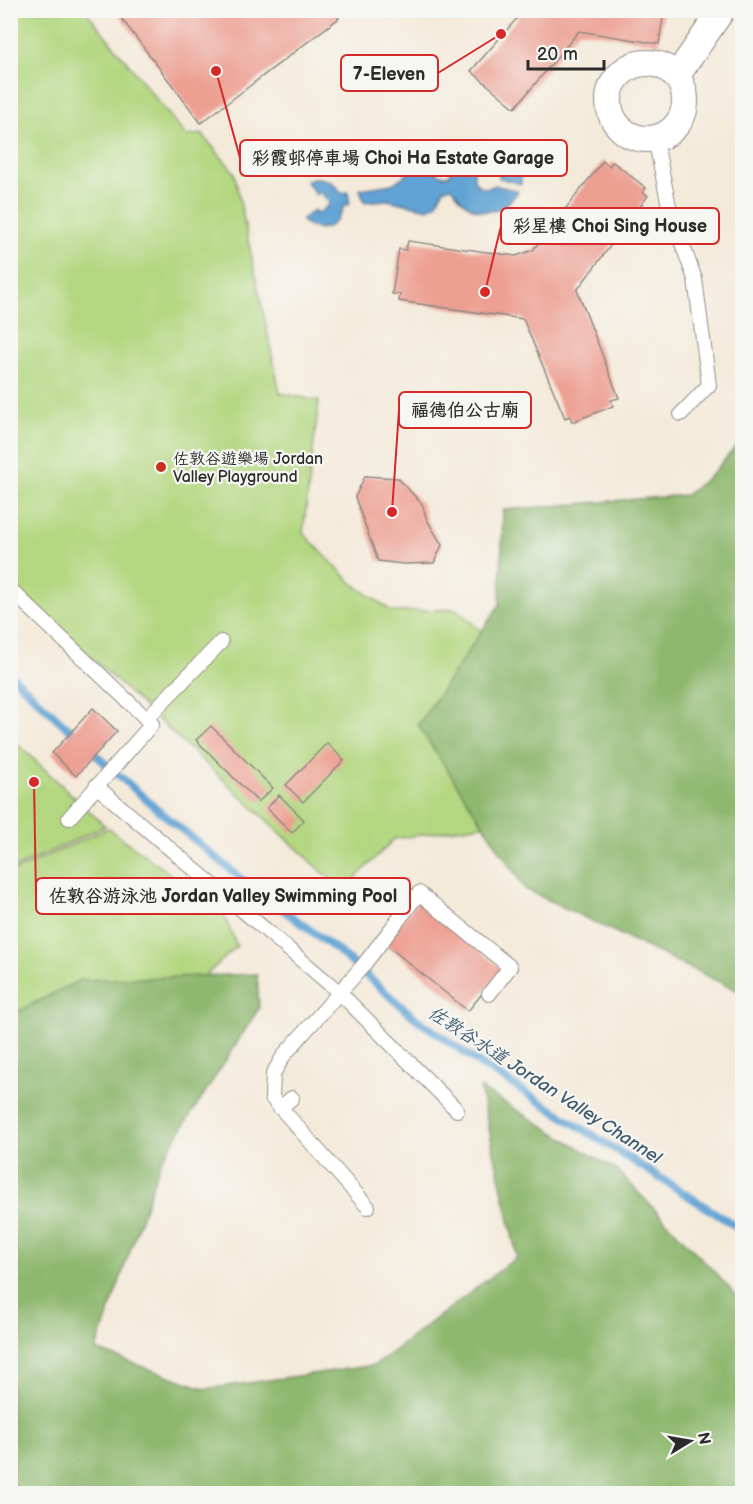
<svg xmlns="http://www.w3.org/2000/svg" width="753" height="1504" viewBox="0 0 753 1504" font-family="'Balsamiq Sans','LXGW WenKai TC',sans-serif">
	<rect width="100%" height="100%" fill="#f6f6f2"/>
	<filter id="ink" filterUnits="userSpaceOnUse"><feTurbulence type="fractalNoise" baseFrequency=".0167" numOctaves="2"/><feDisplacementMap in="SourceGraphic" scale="12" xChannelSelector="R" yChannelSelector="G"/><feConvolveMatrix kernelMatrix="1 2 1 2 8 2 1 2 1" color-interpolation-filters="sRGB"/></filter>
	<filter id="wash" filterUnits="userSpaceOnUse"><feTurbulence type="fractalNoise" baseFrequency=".008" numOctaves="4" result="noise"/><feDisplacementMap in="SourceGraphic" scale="24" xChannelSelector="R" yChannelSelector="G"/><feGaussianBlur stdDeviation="1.35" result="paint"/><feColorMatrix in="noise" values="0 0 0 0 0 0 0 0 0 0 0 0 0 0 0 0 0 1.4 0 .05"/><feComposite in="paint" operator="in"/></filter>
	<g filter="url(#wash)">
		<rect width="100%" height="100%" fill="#f4eada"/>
		<path fill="#b3d780" stroke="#6f8156" stroke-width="1.5" d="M10,11h76l100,125 16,-2 32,38 46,221 39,8 -16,132 48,49 42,30 63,-3 212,186 -274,44 -51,52 -332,-308z
			M10,737l95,89 -94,44h-1z
			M108,828l115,85 14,33 -86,81 -140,2 -1,-156z"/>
		<path fill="#8eb86e" stroke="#5c724c" stroke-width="1.5" d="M742,440v551l-2,1 -215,-103 -107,-164 82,-121 3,-94 183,-15 25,-20z
			M257,974l2,34 -99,155 -64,187 110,39 169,-24 142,-108 -37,-169 138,83 124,130v192h-731v-478l69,-35z"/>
		<path fill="#60a3d4" stroke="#466780" stroke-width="1.5" d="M480,141c27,0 43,16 41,43l-22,-6 -1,-8 -10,-8 -9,2 -5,7v9l6,7 8,1 7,-3 23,6c-20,30 -49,25 -66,-4l-8,2 -7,14 -9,6 -41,-9 -23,2 -4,-13 32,-5 21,-14 8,-2h8l14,8 7,-1c4,-18 12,-28 30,-34z
			M314,178c13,0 21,4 27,15l7,-1 2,12 -6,2c-7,21 -25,31 -43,14l13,-10 3,4 13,-10 -9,-12 -5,3 -10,-14z"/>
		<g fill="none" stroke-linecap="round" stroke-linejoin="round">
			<path stroke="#60a3d4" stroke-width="8" d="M10,674l67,63
				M88,748l69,61 86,71 94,70 77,67 68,48 260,165"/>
		</g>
		<g id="blocks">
			<path fill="#ed9f92" d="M115,10h218l6,8 -138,105z
				M521,10h143l-5,34 -80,-13 -64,77 -44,-37 49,-56z
				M603,161l6,5 4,-4 33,26 -3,4 5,4 -71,94 42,108 -8,2 2,6 -41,16 -2,-6 -5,2 -42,-99 -124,-18 1,-7h-8l7,-45 7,1 2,-9 108,15 17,-6z
				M365,476l33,2 24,26 5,16 15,25 -8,18 -31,1 -25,-3 -23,-64z
				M93,708l24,23 -41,45 -24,-23z
				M211,726l62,62 -15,14 -62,-62z
				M327,743l17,17 -41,42 -17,-17z
				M279,795l25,25 -12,13 -25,-25z
				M418,901l84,68 -34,42 -84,-68z"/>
		</g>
	</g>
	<g filter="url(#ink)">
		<use href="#blocks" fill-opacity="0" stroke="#908a82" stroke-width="1.5"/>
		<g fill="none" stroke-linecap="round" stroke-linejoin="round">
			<defs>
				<path id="service" d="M655,138l15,73 25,68 14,106 -28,29
					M10,589l142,135 -83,94
					M146,719l75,-77
					M96,786l244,207 117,117
					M280,1108l12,-10
					M368,1207l-96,-109 1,-24 11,-19 78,-88 57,-74 91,74 -21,27"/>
				<path id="minor" d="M609 101a38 38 0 1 1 76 0a38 38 0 1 1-76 0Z
					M676,77l46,-67"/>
			</defs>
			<use href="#service" stroke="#908a82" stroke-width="16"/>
			<use href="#minor" stroke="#908a82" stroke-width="28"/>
			<use href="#service" stroke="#fff" stroke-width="14"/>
			<use href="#minor" stroke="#fff" stroke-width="26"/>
		</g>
	</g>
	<circle fill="#c8321e" stroke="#f6f6f2" stroke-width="2" cx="161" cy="467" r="6"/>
	<g text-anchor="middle" stroke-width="4.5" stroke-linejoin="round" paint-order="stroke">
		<g font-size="16" fill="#2b2b2b" stroke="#f6f6f2" text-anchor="start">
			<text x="173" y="464">佐敦谷遊樂場 Jordan<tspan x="173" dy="18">Valley Playground</tspan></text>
		</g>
		<g font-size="18" font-style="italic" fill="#405b6f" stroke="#f6f6f2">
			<text transform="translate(545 1085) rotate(33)" y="6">佐敦谷水道 Jordan Valley Channel</text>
		</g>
	</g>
	<path fill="none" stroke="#d62828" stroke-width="2" d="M501 34L438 73M216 71L240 158M485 292L501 226M392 512L399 410M34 782L36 896"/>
	<g fill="#d62828" stroke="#f6f6f2" stroke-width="2">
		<circle cx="501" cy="34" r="6"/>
		<circle cx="216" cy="71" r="6"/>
		<circle cx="485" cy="292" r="6"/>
		<circle cx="392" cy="512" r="6"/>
		<circle cx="34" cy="782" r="6"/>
	</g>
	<g fill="#f6f6f2" stroke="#d62828" stroke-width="2">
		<rect x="341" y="55" width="97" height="36" rx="6"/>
		<rect x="240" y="140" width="327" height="36" rx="6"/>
		<rect x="501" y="208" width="218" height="36" rx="6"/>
		<rect x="399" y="392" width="132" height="36" rx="6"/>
		<rect x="36" y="878" width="374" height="36" rx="6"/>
	</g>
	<g font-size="18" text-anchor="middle" font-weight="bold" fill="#2b2b2b">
		<text x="389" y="80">7-Eleven</text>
		<text x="403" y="164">彩霞邨停車場 Choi Ha Estate Garage</text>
		<text x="610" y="232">彩星樓 Choi Sing House</text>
		<text x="465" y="416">福德伯公古廟</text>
		<text x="223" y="902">佐敦谷游泳池 Jordan Valley Swimming Pool</text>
	</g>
	<rect width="753" height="1504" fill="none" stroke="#f6f6f2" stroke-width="36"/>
	<g transform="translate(690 1441) rotate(79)" stroke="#f6f6f2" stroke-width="4.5" paint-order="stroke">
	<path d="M0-4.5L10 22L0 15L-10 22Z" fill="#2b2b2b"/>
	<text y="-9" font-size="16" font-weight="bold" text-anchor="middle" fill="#2b2b2b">N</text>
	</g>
	<path d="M528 60v9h76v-9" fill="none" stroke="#2b2b2b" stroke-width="3"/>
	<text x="537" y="60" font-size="18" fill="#2b2b2b" stroke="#f6f6f2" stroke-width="4.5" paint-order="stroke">20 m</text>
</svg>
